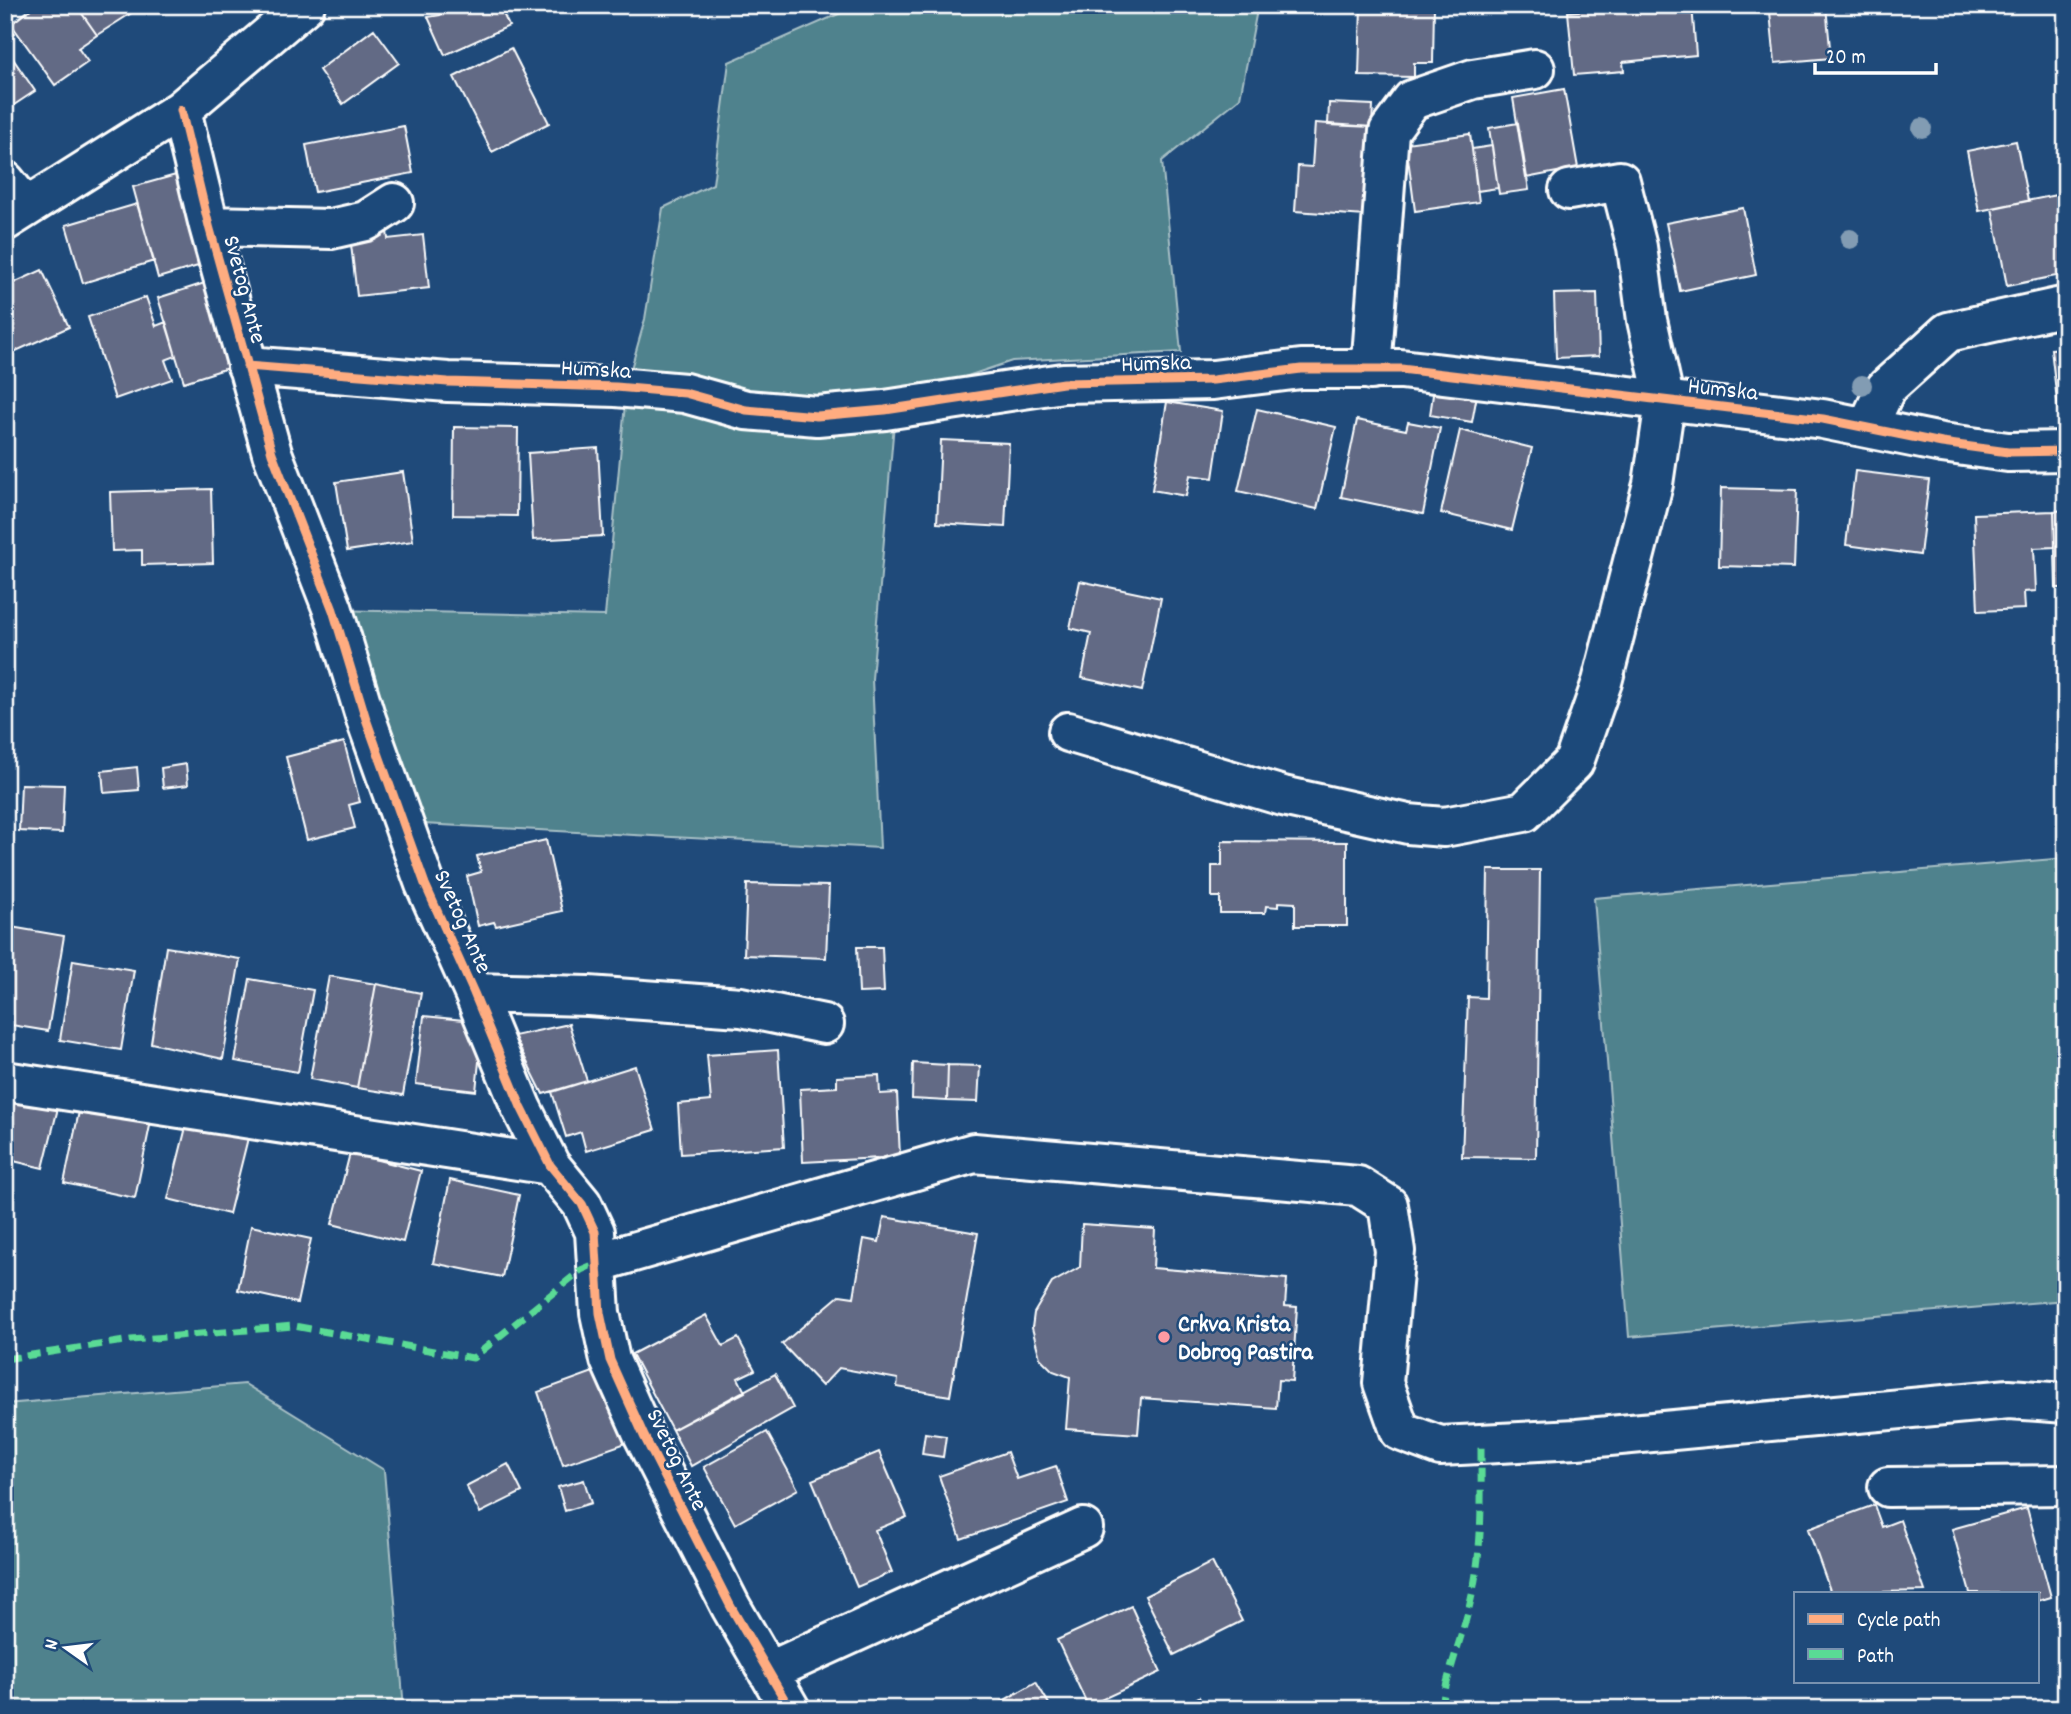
<svg xmlns="http://www.w3.org/2000/svg" width="2071" height="1714" viewBox="0 0 2071 1714" font-family="Dekko,sans-serif">
	<rect width="100%" height="100%" fill="#1f4a7a"/>
	<filter id="ink" filterUnits="userSpaceOnUse"><feTurbulence type="fractalNoise" baseFrequency=".0143" numOctaves="2"/><feDisplacementMap in="SourceGraphic" scale="14" xChannelSelector="R" yChannelSelector="G"/><feConvolveMatrix kernelMatrix="1 2 1 2 8 2 1 2 1" color-interpolation-filters="sRGB"/></filter>
	<g filter="url(#ink)">
		<path fill="#50828d" stroke="#a8c0c6" stroke-width="2" d="M859,5h399l-18,93 -78,63 19,191 -169,9 -116,39 -24,279 8,169 -477,-25 -70,-213 272,6 22,-233 18,-64 18,-111 50,-24 16,-122z
			M2066,858v442l-437,37 -35,-439z
			M245,1384l139,86 20,239h-399v-305z"/>
		<path fill="#626a85" stroke="#fff" stroke-width="2" d="M36,5h40l21,30 -19,13 10,14 -33,23 -44,-61z
			M76,5h68l-47,30z
			M454,5h45l10,21 -64,29 -17,-38 12,-2z
			M1361,5l73,1 -1,57h-19v14l-55,-1z
			M1643,5h49l4,50 -73,7 1,9 -50,4 -6,-63z
			M1826,6l5,52 -56,5 -5,-51z
			M374,29l25,34 -56,41 -24,-34z
			M5,47l30,44 -30,20z
			M511,48l38,75 -57,29 -38,-75z
			M1564,89l14,79 -52,10 -13,-80z
			M1329,103l44,2 -1,22 -44,-2z
			M1315,123l57,4 -7,89 -70,-5 3,-45 14,1z
			M1518,123l11,67 -30,4 -10,-66z
			M404,126l9,47 -98,19 -9,-47z
			M1470,134l9,68 -64,9 -9,-68z
			M2016,141l12,60 -49,10 -12,-60z
			M1492,146l6,42 -21,3 -5,-42z
			M183,173l25,90 -50,15 -25,-91z
			M2066,193v81l-59,12 -15,-78z
			M137,204l17,57 -71,22 -17,-58z
			M1743,208l13,67 -76,16 -14,-68z
			M387,231l1,8 35,-4 6,53 -72,8 -7,-60z
			M42,270l27,57 -64,29v-69z
			M211,281l26,84 -53,17 -26,-84z
			M1597,293l2,63 -43,2 -2,-64z
			M146,297l10,29 10,-4 10,34 -11,4 7,19 -57,20 -27,-82z
			M2066,348v77l-6,1 -9,-77z
			M1434,388l43,7 -5,27 -42,-7z
			M1167,402l56,9 -10,67 -23,-3 -4,21 -34,-6z
			M1257,409l79,18 -19,82 -79,-18z
			M1357,420l49,10 2,-8 32,6 -17,86 -82,-17z
			M454,427l64,1 -1,88 -64,-1z
			M1460,430l72,18 -20,82 -71,-17z
			M941,440l68,3 -4,84 -68,-4z
			M598,448l5,88 -70,4 -5,-87z
			M1855,471l74,9 -9,75 -74,-10z
			M403,472l10,69 -66,10 -11,-69z
			M1721,488l76,2 -3,78 -75,-2z
			M211,489l2,74 -71,2v-15l-30,1 -2,-59z
			M2066,510v78h-10l-2,-77z
			M2054,511l1,36 -21,1 2,43 -12,1 1,17 -47,2 -4,-97z
			M1080,581l81,17 -19,93 -60,-13 9,-45 -21,-5z
			M344,742l16,60 -11,3 6,23 -48,12 -21,-83z
			M186,764l2,21 -25,3 -2,-20z
			M137,767l2,23 -35,3 -2,-22z
			M21,784l43,1 -2,48 -43,-2z
			M546,840l16,71 -66,15 -2,-4 -16,4 -11,-50 14,-4 -4,-16z
			M1222,841l125,1v84h-52v-23l-17,-1v5l-12,-1 -1,7h-45v-16h-8v-31h10z
			M1488,870h52l-4,288 -74,-1 6,-160 18,1z
			M747,884l82,2 -3,72 -82,-3z
			M5,926l59,10 -16,95 -43,-7z
			M166,947l74,12 -17,100 -72,-16z
			M857,947h25l2,45 -25,1z
			M73,960l61,10 -13,80 -61,-10z
			M329,976l47,8 -19,104 -47,-9z
			M250,979l63,11 -15,82 -63,-11z
			M376,984l45,9 -18,102 -46,-7z
			M424,1016l59,6 -7,69 -60,-7z
			M569,1024l18,57 -44,13 -29,-58z
			M778,1050l6,97 -103,7 -3,-50 33,-3 -4,-46z
			M913,1063l35,2 -1,36 -35,-2z
			M948,1065l32,1 -2,36 -31,-1z
			M635,1066l20,64 -69,21 -5,-19 -15,5 -14,-45z
			M879,1075l1,19 17,-1 3,64 -97,5 -3,-73 37,-2v-10z
			M5,1091l54,13 -16,64 -38,-9z
			M81,1102l71,14 -17,82 -71,-15z
			M187,1123l61,15 -19,76 -61,-15z
			M350,1153l71,18 -18,71 -71,-18z
			M450,1180l69,15 -17,82 -69,-14z
			M884,1217l94,16 -28,163 -53,-9 1,-8 -59,-11 -17,18 -40,-42 58,-49 14,2 10,-58 15,3z
			M1082,1224l73,5 -2,39 134,11 -2,27 12,1 -5,74 -14,-1 -2,28 -135,-10 -3,36 -72,-5 4,-52 -17,-6 -13,-13 -8,-30 2,-15 18,-30 28,-16z
			M251,1226l60,13 -14,64 -59,-13z
			M706,1315l17,31 15,-8 17,32 -17,8 7,14 -73,38 -40,-76z
			M604,1368l25,74 -66,23 -25,-73z
			M775,1374l18,34 -102,58 -19,-36z
			M767,1432l31,57 -63,35 -31,-57z
			M925,1433l21,3 -3,21 -21,-3z
			M879,1452l28,65 -32,13 17,42 -35,15 -45,-107z
			M1007,1452l10,27 39,-13 12,36 -107,37 -22,-63z
			M508,1464l14,28 -42,21 -14,-27z
			M584,1480l7,23 -26,8 -7,-24z
			M1874,1505l8,22 18,-7 25,71 -94,2 -23,-64z
			M2027,1508l24,89 -13,4v-8h-68l-18,-64z
			M1212,1562l30,59 -68,34 -29,-59z
			M1131,1606l30,66 -73,34 -31,-66z
			M1036,1682l16,27h-63z
			M1199,1697l6,12h-27z"/>
		<g fill="none" stroke-linecap="round" stroke-linejoin="round">
			<defs>
				<path id="minor" d="M181,110l28,116 63,227 61,157 33,109 59,165 49,109 47,114 29,58 32,39 13,28 5,81 10,47 34,76 87,171 59,102
					M5,181l20,25
					M5,221l176,-111 124,-105
					M209,226l122,3 35,-8 28,-18
					M247,366l201,16 168,5 69,6 61,17 71,6 68,-6 178,-27 150,-3 88,-11h100l422,50 119,24 66,9 58,-1
					M1371,370l18,-239 23,-31 61,-21 62,-10
					M1867,428l19,-40 62,-56 118,-26
					M1068,732l215,64 125,28 36,3 80,-15 50,-50 28,-80 51,-198 12,-82 -18,-82 -10,-73 -17,-66 -51,9
					M474,993l114,3 153,11 83,17
					M5,1081l545,84
					M599,1262l375,-109 384,33 30,19 7,46 -12,132 17,48 40,15 137,-7 432,-40 57,4
					M1888,1487l178,-2
					M768,1672l315,-144"/>
			</defs>
			<use href="#minor" stroke="#fff" stroke-width="44"/>
			<use href="#minor" stroke="#1f4a7a" stroke-width="38"/>
			<path stroke="#5adb95" stroke-width="7" stroke-dasharray="14 7" stroke-linecap="butt" d="M5,1359l126,-19 163,-14 179,32 108,-88 18,-8
				M1441,1709c7,-39 23,-76 31,-114 11,-49 9,-101 9,-151"/>
			<defs>
				<path id="cycleway" d="M181,110l28,116 63,227 61,157 33,109 59,165 49,109 47,114 29,58 32,39 13,28 5,81 10,47 34,76 87,171 59,102
					M247,366l201,16 168,5 69,6 61,17 71,6 68,-6 178,-27 150,-3 88,-11h100l422,50 119,24 66,9 58,-1"/>
			</defs>
			<use href="#cycleway" stroke="#1f4a7a" stroke-width="13"/>
			<use href="#cycleway" stroke="#ffac80" stroke-width="9"/>
		</g>
		<g fill="#829cb3">
			<circle cx="1922" cy="128" r="10"/>
			<circle cx="1850" cy="239" r="10"/>
			<circle cx="1862" cy="385" r="10"/>
		</g>
	</g>
	<circle fill="#ff9aa2" stroke="#1f4a7a" stroke-width="2.5" cx="1164" cy="1337" r="7"/>
	<g text-anchor="middle" stroke-width="5" stroke-linejoin="round" paint-order="stroke">
		<g font-size="24" fill="#fff" stroke="#1f4a7a">
			<text transform="translate(246 289) rotate(75)" y="8">Svetog Ante</text>
			<text transform="translate(1156 362) rotate(-2)" y="8">Humska</text>
			<text transform="translate(596 368) rotate(3)" y="8">Humska</text>
			<text transform="translate(1723 388) rotate(6)" y="8">Humska</text>
			<text transform="translate(464 921) rotate(66)" y="8">Svetog Ante</text>
			<text transform="translate(678 1459) rotate(64)" y="8">Svetog Ante</text>
		</g>
		<g font-size="24" font-weight="bold" fill="#fff" stroke="#1f4a7a" text-anchor="start">
			<text x="1178" y="1331">Crkva Krista<tspan x="1178" dy="28">Dobrog Pastira</tspan></text>
		</g>
	</g>
	<rect width="2071" height="1714" fill="none" stroke="#1f4a7a" stroke-width="28"/>
	<rect x="14" y="14" width="2043" height="1686" fill="none" stroke="#fff" stroke-width="2.5" filter="url(#ink)"/>
	<rect x="1794" y="1592" width="245" height="91" fill="#1f4a7a" stroke="#7992af" stroke-width="2"/>
	<rect x="1808" y="1614" width="35" height="10" fill="#ffac80" stroke="#7992af" stroke-width="2"/>
	<text x="1857" y="1626" font-size="21" fill="#ffffff">Cycle path</text>
	<rect x="1808" y="1649" width="35" height="10" fill="#5adb95" stroke="#7992af" stroke-width="2"/>
	<text x="1857" y="1662" font-size="21" fill="#ffffff">Path</text>
	<g transform="translate(66 1648) rotate(284)" stroke="#1f4a7a" stroke-width="5" paint-order="stroke">
	<path d="M0-5L12 26L0 18L-12 26Z" fill="#ffffff"/>
	<text y="-10" font-size="19" font-weight="bold" text-anchor="middle" fill="#ffffff">N</text>
	</g>
	<path d="M1815 63v10h121v-10" fill="none" stroke="#ffffff" stroke-width="3.5"/>
	<text x="1826" y="63" font-size="21" fill="#ffffff" stroke="#1f4a7a" stroke-width="5" paint-order="stroke">20 m</text>
</svg>
